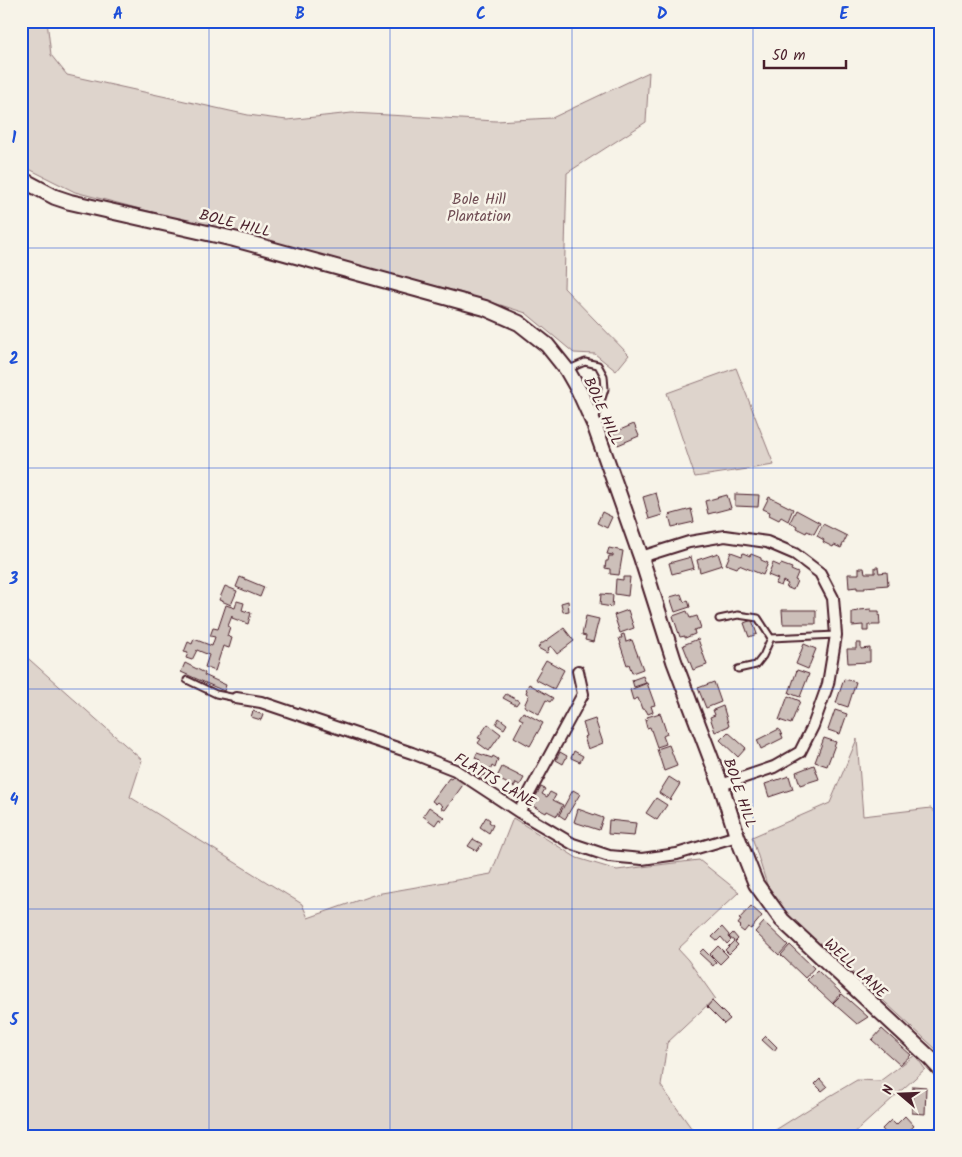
<svg xmlns="http://www.w3.org/2000/svg" width="962" height="1157" viewBox="0 0 962 1157" font-family="Kalam,sans-serif">
	<rect width="100%" height="100%" fill="#f7f3e8"/>
	<filter id="ink" filterUnits="userSpaceOnUse"><feTurbulence type="fractalNoise" baseFrequency=".02" numOctaves="2"/><feDisplacementMap in="SourceGraphic" scale="10" xChannelSelector="R" yChannelSelector="G"/><feConvolveMatrix kernelMatrix="1 2 1 2 8 2 1 2 1" color-interpolation-filters="sRGB"/></filter>
	<g filter="url(#ink)">
		<path fill="#ded4cc" stroke="#947a7c" d="M21,21h26l4,34 16,20 181,40 39,5 65,-7 144,8 56,-3 97,-46 -3,50 -79,51 -3,115 65,67 -13,16 -21,-17 -21,-1 -48,-40 -67,-21 -384,-100 -54,-27z
			M736,368l38,97 -79,12 -28,-84z
			M21,652l121,108 -12,37 172,107 6,14 68,-24 115,-20 22,-56 64,40 40,12 82,-10 40,32 -61,57 10,11 27,38 -48,45 -6,43 36,50h-676z
			M857,739l6,77 68,-8 10,11v231l-3,1 -77,-71 -76,-67 -17,-25 -16,-51 78,-34z
			M915,1055l10,14 -74,67h-85l57,-36 34,-20 23,1z"/>
		<path fill="#ccbfb9" stroke="#4a1f2b" d="M634,424l5,12 -21,9 -5,-12z
			M656,493l6,22 -13,4 -6,-22z
			M735,494l24,1 -1,12 -23,-1z
			M727,495l4,13 -23,6 -3,-13z
			M769,497l24,12 -5,12 -7,-4 -2,3 -10,-5 1,-3 -7,-3z
			M691,509l3,13 -22,5 -3,-12z
			M796,510l24,13 -6,11 -7,-3 -1,2 -10,-5 1,-2 -7,-4z
			M602,512l10,5 -5,11 -10,-5z
			M823,524l24,12 -6,12 -7,-3 -1,2 -10,-5 1,-2 -7,-4z
			M609,548l14,3 -4,24 -9,-1v-5l-5,-1 1,-7h2l1,-5h4v-1l-6,-1z
			M731,552l11,4 1,-3 7,3 1,-2 10,4v2l7,3 -5,12 -24,-10 -2,3 -11,-4z
			M718,553l4,12 -22,7 -3,-12z
			M691,557l3,11 -22,6 -3,-11z
			M773,563l7,3 1,-2 11,4 -1,2 7,3 -3,7 2,1 -4,9 -7,-3 2,-3 -5,-3 -2,5 -6,-2 3,-5 -10,-4z
			M875,567h3l1,6 8,-1 1,13 -23,2v2h-8v-2l-8,1 -1,-14h11v-6h5l1,5h10z
			M240,577l24,10 -4,10 -24,-10z
			M623,577h7l-2,19 -13,-2 1,-15 7,1z
			M225,586l12,5 -6,14 -12,-5z
			M601,594l12,1 -1,12 -12,-2z
			M681,594l3,8 4,-2 2,7 -15,5 -5,-15z
			M237,601l7,2 -2,7 9,3 -3,11 -16,-6v-2l-4,10 2,1 -3,9 5,2 -3,10 -6,-2 -8,25 -10,-4 4,-12 -12,-5 -5,10 -6,-2 2,-5 -4,-1 4,-10 4,2 2,-5 18,7 3,-9 -5,-1 3,-8 5,1 8,-24 9,3z
			M568,601l1,10 -6,1 -2,-9z
			M871,609v2h8l1,14h-12v6h-5v-6l-11,1v-14l7,-1v-1z
			M628,610l6,18 -14,5 -6,-18z
			M782,610h34v14h-33z
			M687,611l3,7 7,-2 4,12 -7,2 1,4 -10,4v-2l-5,1 -7,-21z
			M586,616l13,3 -6,23 -8,-2 1,-4 -4,-1z
			M752,620l5,14 -8,3 -5,-14z
			M564,628l10,13 -17,13 -6,-8 -3,2 1,1 -2,4 -9,-5 3,-5h2z
			M624,634l2,8 6,-2 11,29 -11,4 -3,-9 -2,1 -7,-21h1l-2,-6h3l-1,-3z
			M698,639l9,26 -14,5 -10,-25z
			M856,643h5v6l9,-1v14l-22,1 -1,-14h9z
			M804,644l12,5 -8,20 -12,-5z
			M546,660l18,10 -10,19 -19,-10z
			M185,663l20,10 -1,2 22,10 -2,6 -43,-19z
			M797,670l12,4 -9,23 -11,-4z
			M643,676l3,7 -12,4 -2,-7z
			M844,679l12,3 -8,25 -12,-4z
			M714,682l7,20 -15,6 -8,-20z
			M647,683l8,22 -4,1 2,6 -5,2 -2,-4 -4,-1 -4,-11 -5,2 -3,-10z
			M529,684l24,14 -3,4 -4,-2 -7,14 -15,-8 5,-11 -3,-2 1,-3 -1,-1z
			M506,694l13,7 -3,4 -13,-7z
			M788,696l12,5 -9,23 -12,-4z
			M723,706l6,20 -14,6 -5,-15 5,-2 -2,-5z
			M835,710l12,4 -7,20 -12,-4z
			M253,711l10,4 -2,5 -10,-3z
			M523,712l20,11 -13,23 -16,-9 9,-17 -4,-2z
			M660,713l7,21 -4,2 3,8 -9,3 -7,-20 -3,1 -2,-8 3,-1 -1,-2z
			M499,718l8,6 -3,5 -8,-5z
			M595,719l8,24 -15,6 -4,-12 3,-1 -4,-13z
			M488,724l13,10 -12,17 -11,-8 3,-4 -3,-1z
			M779,729l4,9 -22,11 -4,-9z
			M728,732l18,16 -8,9 -18,-17z
			M824,738l12,4 -9,24 -12,-4z
			M669,745l8,21 -13,5 -7,-22z
			M574,751l9,5 -3,6 -9,-4z
			M560,752l7,4 -4,8 -7,-4z
			M477,753l15,5 1,-2 5,3 -3,9 -3,-2 -2,5 -3,-1 -2,6 -3,-1 -1,2 -7,-2 6,-15 -5,-2z
			M814,765l5,14 -19,6 -4,-13z
			M502,767l22,11 -4,7 -4,-2 -2,4 -14,-7v-1l-3,-2z
			M455,774l10,8 -20,28 -4,-2 2,-2 -5,-4 -2,2 -4,-3 17,-23 2,1z
			M789,776l4,13 -24,8 -4,-13z
			M669,777l11,7 -10,16 -11,-7z
			M541,787l4,2 -3,5 5,3 3,-5 6,3 -3,5 10,5 -6,11 -10,-5 -1,2 -15,-8z
			M573,790l7,4 -15,25 -6,-4z
			M656,798l11,7 -10,15 -11,-7z
			M429,807l16,11 -3,3 -3,-2 -4,6 -12,-9z
			M578,809l25,9 -4,12 -25,-8z
			M486,817l4,3 -1,2 4,3 -4,8 -9,-6z
			M609,820l27,3 -2,13 -26,-2z
			M473,839l9,5 -5,7 -9,-5z
			M751,906l11,10 -11,13 -3,-2 -4,5 -5,-4 2,-2 -3,-2 3,-4 -2,-1z
			M764,922l24,23 -9,10 -24,-23z
			M722,927l7,8 -1,2 3,3 -4,4 -6,-7 -4,4 -5,-4z
			M733,933l5,6 -3,3 3,3 -9,9 -4,-4 9,-9 -5,-4z
			M790,945l24,23 -9,10 -24,-23z
			M718,946l10,10 -8,8 -10,-10z
			M703,949l13,13 -3,4 -14,-13z
			M817,970l24,23 -9,10 -25,-23z
			M842,994l26,23 -11,7 -24,-21z
			M712,1001l18,18 -6,5 -17,-17z
			M882,1029l29,26 -11,10 -28,-25z
			M766,1036l11,11 -3,4 -12,-11z
			M820,1079l7,8 -5,4 -7,-7z
			M913,1086l13,1 -1,27 -13,-1z
			M905,1116l9,10 -11,10h-15l-6,-7 9,-9 5,5z"/>
		<g fill="none" stroke-linecap="round" stroke-linejoin="round">
			<defs>
				<path id="lane" d="M569,369l16,-7 13,3 6,11 1,13 -10,31
					M719,619l19,-4 20,3 13,20 65,-3
					M738,669l18,-4 7,-9 8,-18
					M187,680l29,14 20,4"/>
				<path id="street" d="M641,557l48,-15 36,-6 42,6 28,12 25,19 13,25 3,37 -8,49 -15,42 -13,26 -26,15 -53,18
					M236,698l25,4 151,51 43,17 64,42 54,32 36,12 33,3 35,-5 60,-18
					M519,812l64,-118 -5,-23
					M936,1136l5,-5"/>
				<path id="secondary" d="M21,179l34,18 15,5 164,37 251,69 34,15 28,22 20,25 12,21 15,33 47,133 33,104 47,124 16,51 19,48 26,36 148,138 11,12"/>
			</defs>
			<use href="#lane" stroke="#4a1f2b" stroke-width="9"/>
			<use href="#street" stroke="#4a1f2b" stroke-width="14"/>
			<use href="#secondary" stroke="#4a1f2b" stroke-width="18"/>
			<use href="#lane" stroke="#f7f3e8" stroke-width="5"/>
			<use href="#street" stroke="#f7f3e8" stroke-width="10"/>
			<use href="#secondary" stroke="#f7f3e8" stroke-width="14"/>
		</g>
	</g>
	<path fill="none" stroke="#1d4ed8" stroke-width="1" stroke-opacity="0.55" d="M209,21v1115M390,21v1115M572,21v1115M753,21v1115M21,248h920M21,468h920M21,689h920M21,909h920"/>
	<g text-anchor="middle" stroke-width="5" stroke-linejoin="round" paint-order="stroke">
		<g font-size="15" fill="#6f4c53" stroke="#f7f3e8">
			<text x="479" y="204">Bole Hill<tspan x="479" dy="17">Plantation</tspan></text>
		</g>
		<g font-size="15" fill="#4a1f2b" stroke="#f7f3e8">
			<text transform="translate(235 223) rotate(14)" y="5">BOLE HILL</text>
			<text transform="translate(603 411) rotate(66)" y="5">BOLE HILL</text>
			<text transform="translate(495 780) rotate(31)" y="5">FLATTS LANE</text>
			<text transform="translate(740 793) rotate(71)" y="5">BOLE HILL</text>
			<text transform="translate(856 968) rotate(43)" y="5">WELL LANE</text>
		</g>
	</g>
	<rect width="962" height="1157" fill="none" stroke="#f7f3e8" stroke-width="55"/>
	<g transform="translate(900 1094) rotate(289)" stroke="#f7f3e8" stroke-width="4" paint-order="stroke">
	<path d="M0-4L9 19L0 12L-9 19Z" fill="#4a1f2b"/>
	<text y="-8" font-size="14" font-weight="bold" text-anchor="middle" fill="#4a1f2b">N</text>
	</g>
	<path d="M764 60v8h82v-8" fill="none" stroke="#4a1f2b" stroke-width="2.5"/>
	<text x="772" y="60" font-size="15" fill="#4a1f2b" stroke="#f7f3e8" stroke-width="4" paint-order="stroke">50 m</text>
	<rect x="28" y="28" width="906" height="1102" fill="none" stroke="#1d4ed8" stroke-width="2"/>
	<g font-size="16" text-anchor="middle" font-weight="bold" fill="#1d4ed8">
		<text x="118" y="19">A</text>
		<text x="300" y="19">B</text>
		<text x="481" y="19">C</text>
		<text x="662" y="19">D</text>
		<text x="844" y="19">E</text>
		<text x="14" y="143">1</text>
		<text x="14" y="364">2</text>
		<text x="14" y="584">3</text>
		<text x="14" y="805">4</text>
		<text x="14" y="1025">5</text>
	</g>
</svg>
